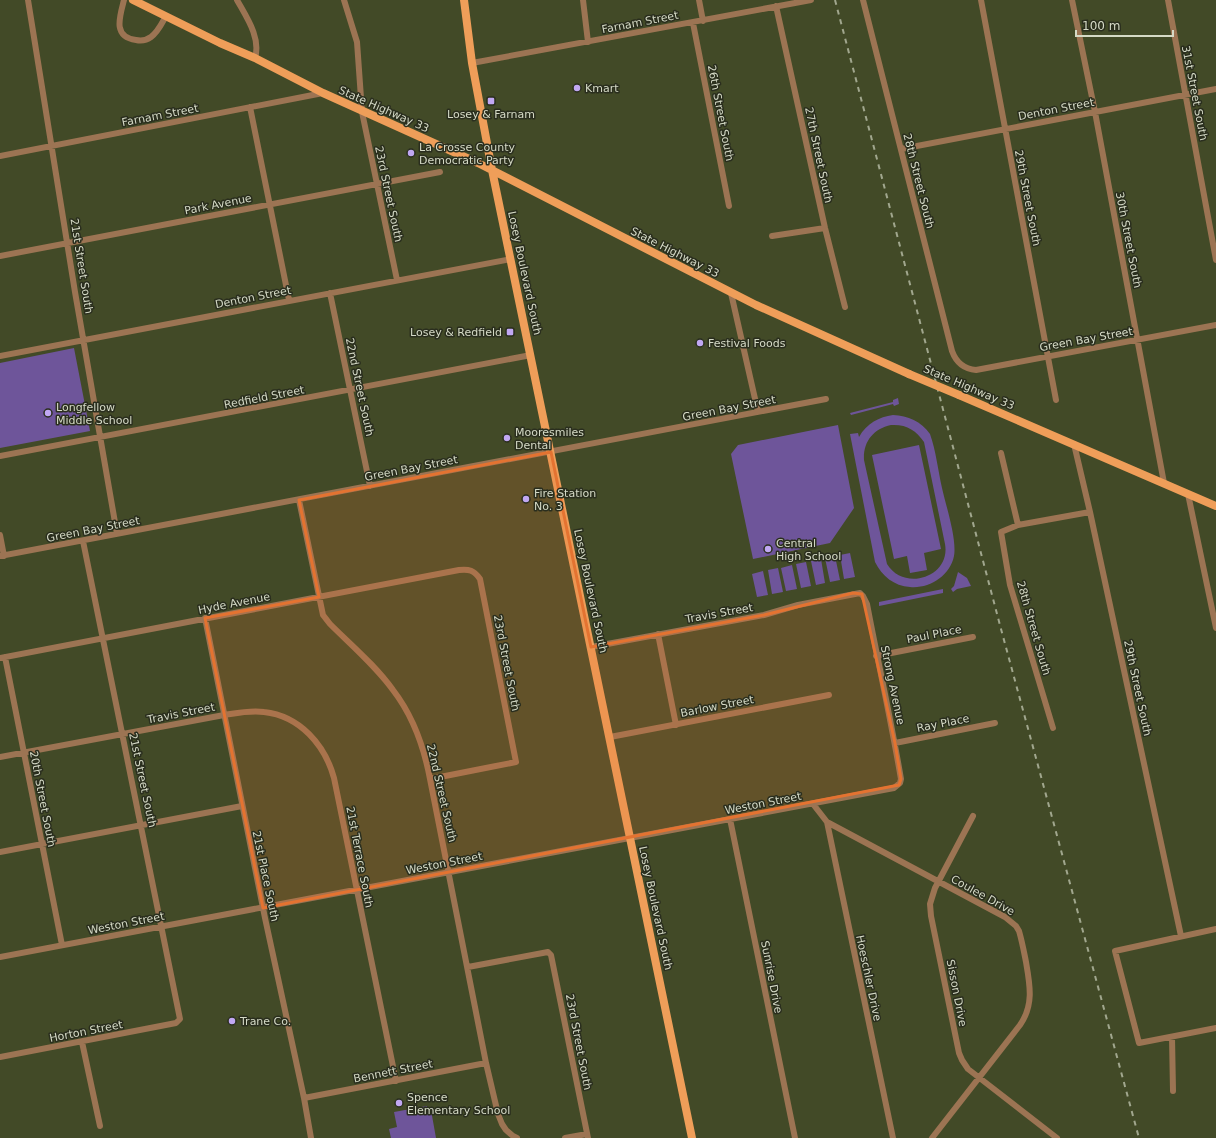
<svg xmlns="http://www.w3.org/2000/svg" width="1216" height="1138" viewBox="0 0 1216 1138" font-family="'DejaVu Sans',sans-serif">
	<rect width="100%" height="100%" fill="#424a27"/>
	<path fill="#6e559a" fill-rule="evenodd" d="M74,348l16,83 -90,17v-85z
		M898,398l1,6 -5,2 -1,-2 -42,11 -1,-2 43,-11v-2z
		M893,415c15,1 28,6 37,19 6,17 8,36 12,54 4,18 15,51 12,68 -4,20 -25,33 -44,31 -16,-1 -28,-11 -35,-25l-25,-128 8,-1 1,4c8,-14 20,-20 34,-22zM891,425c15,-1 25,5 33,17l21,102c6,33 -41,48 -58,20l-23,-104c-1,-18 9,-31 27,-35z
		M838,425l16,83 -24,35 -77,16 -22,-105 7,-9z
		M919,445l22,104 -17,4 3,17 -17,3 -3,-17 -13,3 -22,-104z
		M850,553l5,24 -11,2 -4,-24z
		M835,556l5,24 -10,2 -5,-24z
		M821,559l4,24 -9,2 -5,-24z
		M806,562l5,24 -10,2 -5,-24z
		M792,565l5,24 -11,2 -5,-23z
		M778,568l5,24 -11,2 -4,-24z
		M763,571l5,24 -11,2 -5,-23z
		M958,572l9,6 4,8 -14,3 -4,3 -2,-3 3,-3z
		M943,589v4l-64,13v-4z
		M427,1106l1,5 3,-1 5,28h-45l-2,-9 8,-2 -3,-15z"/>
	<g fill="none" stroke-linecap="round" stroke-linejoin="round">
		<path stroke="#9c7453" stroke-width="6" d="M28,0l47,292 42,242
			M124,0c-4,16 -12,37 12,40 5,1 11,0 15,-3 7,-5 11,-14 15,-21
			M237,0c10,18 24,38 18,58
			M344,0l13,42 5,70 35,168
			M583,0l5,42
			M699,0l4,21
			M863,0l89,351c4,11 12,18 24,19l240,-45
			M981,0l75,400
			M1072,0l23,112 69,371
			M1168,0l48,260
			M776,6l49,222 20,79
			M693,23l36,183
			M472,63l339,-63
			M250,107l39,193
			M901,149l315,-60
			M0,156l323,-63
			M772,236l53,-8
			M0,256l440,-84
			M330,293l40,193
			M731,293l27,119
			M0,356l511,-97
			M1074,444l16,68 91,424
			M1001,453l17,72
			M0,456l531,-101
			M1188,494l28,134
			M299,500l24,115 7,9c21,21 45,41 63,66 20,26 31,57 37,89l56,284 12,51 4,10 4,6 7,6 4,2
			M0,535l4,21
			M0,556l826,-157
			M205,618l60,300 39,180 7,40
			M658,634l18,91
			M876,656l97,-19
			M5,657l57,288
			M0,658l459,-88c10,-1 15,0 21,9l36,183 -86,17
			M1053,728l-43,-143 -9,-53 17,-7 72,-13
			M610,737l219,-42
			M895,743l100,-20
			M0,757l224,-42c13,-2 26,-5 40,-3 36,4 61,33 70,66l62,303
			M813,804l14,18 178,95 11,9 3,5c3,10 5,21 7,31 4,23 8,43 -6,63l-88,113
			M973,816l-38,72 -5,16 1,12 28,137 3,7 6,9 89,69
			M730,819l65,319
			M827,822l66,316
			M0,852l242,-46
			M1216,929l-101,22 24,92 77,-15
			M0,957l894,-169 6,-5 1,-4c-10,-59 -23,-117 -34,-175l-4,-8 -3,-3 -62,12 -34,10 -173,32
			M468,967l80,-15 3,3 37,183
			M1172,1037l1,54
			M82,1042l18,84
			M0,1057l176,-34 4,-4 -97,-478
			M304,1098l182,-35
			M565,1138l22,-4"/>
		<path stroke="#ef9e59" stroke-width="8" d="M133,0l87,43 35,15 68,35 155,70 278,142 153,69
			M464,0l8,63 20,107 200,968
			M959,395l257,111"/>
		<path stroke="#a1a78e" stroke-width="2" stroke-dasharray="5 5" stroke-linecap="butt" d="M835,0l166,629 138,509"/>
		<path stroke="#ef9e59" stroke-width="8" d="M909,374l50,21"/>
	</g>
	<path fill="#e47331" fill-opacity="0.2" stroke="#e47331" stroke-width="3" stroke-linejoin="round" d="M551,452l40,195 173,-32 89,-22 9,1 33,149 6,36 -2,6 -636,123 -58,-290 114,-21 -20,-97z"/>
	<g fill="#c1a8f3" stroke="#2a2e1e" stroke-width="1.5">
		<circle cx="577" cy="88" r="4"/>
		<rect x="487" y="97" width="8" height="8" rx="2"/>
		<circle cx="411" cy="153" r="4"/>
		<rect x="506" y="328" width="8" height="8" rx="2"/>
		<circle cx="700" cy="343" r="4"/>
		<circle cx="48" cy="413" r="4"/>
		<circle cx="507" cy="438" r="4"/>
		<circle cx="526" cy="499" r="4"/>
		<circle cx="768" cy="549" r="4"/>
		<circle cx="232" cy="1021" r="4"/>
		<circle cx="399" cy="1103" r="4"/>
	</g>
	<g text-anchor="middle" stroke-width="3" stroke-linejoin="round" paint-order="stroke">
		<g font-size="11" fill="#d5dac6" stroke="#2a2e1e">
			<text transform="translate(640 22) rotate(-11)" y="4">Farnam Street</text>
			<text transform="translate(1195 93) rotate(79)" y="4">31st Street South</text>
			<text transform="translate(384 109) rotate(24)" y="4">State Highway 33</text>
			<text transform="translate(1056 109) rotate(-11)" y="4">Denton Street</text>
			<text transform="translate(721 113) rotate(79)" y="4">26th Street South</text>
			<text transform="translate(160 115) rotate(-11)" y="4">Farnam Street</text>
			<text transform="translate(819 155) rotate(78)" y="4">27th Street South</text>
			<text transform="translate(919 181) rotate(76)" y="4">28th Street South</text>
			<text transform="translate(389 194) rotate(78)" y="4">23rd Street South</text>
			<text transform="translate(1028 198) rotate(79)" y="4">29th Street South</text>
			<text transform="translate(218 204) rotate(-11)" y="4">Park Avenue</text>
			<text transform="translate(1129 240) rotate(79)" y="4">30th Street South</text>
			<text transform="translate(675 252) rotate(27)" y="4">State Highway 33</text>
			<text transform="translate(82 266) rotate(81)" y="4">21st Street South</text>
			<text transform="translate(525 273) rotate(78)" y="4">Losey Boulevard South</text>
			<text transform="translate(253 297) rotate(-11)" y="4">Denton Street</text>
			<text transform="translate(1086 339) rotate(-10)" y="4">Green Bay Street</text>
			<text transform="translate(360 387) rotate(78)" y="4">22nd Street South</text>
			<text transform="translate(969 387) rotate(23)" y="4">State Highway 33</text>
			<text transform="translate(264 397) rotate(-11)" y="4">Redfield Street</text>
			<text transform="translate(729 408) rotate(-11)" y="4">Green Bay Street</text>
			<text transform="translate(411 468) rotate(-11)" y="4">Green Bay Street</text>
			<text transform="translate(93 529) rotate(-11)" y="4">Green Bay Street</text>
			<text transform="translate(591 591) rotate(78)" y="4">Losey Boulevard South</text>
			<text transform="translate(234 603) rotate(-11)" y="4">Hyde Avenue</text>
			<text transform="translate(719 613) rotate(-10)" y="4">Travis Street</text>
			<text transform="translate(1034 628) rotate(74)" y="4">28th Street South</text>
			<text transform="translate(934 634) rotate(-11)" y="4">Paul Place</text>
			<text transform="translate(507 663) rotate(79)" y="4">23rd Street South</text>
			<text transform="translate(893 685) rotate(78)" y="4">Strong Avenue</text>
			<text transform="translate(1138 688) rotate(78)" y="4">29th Street South</text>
			<text transform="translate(717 706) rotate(-11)" y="4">Barlow Street</text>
			<text transform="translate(181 713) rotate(-11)" y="4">Travis Street</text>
			<text transform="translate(943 723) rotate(-11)" y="4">Ray Place</text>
			<text transform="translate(143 780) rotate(78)" y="4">21st Street South</text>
			<text transform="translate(442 793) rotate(77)" y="4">22nd Street South</text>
			<text transform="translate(43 799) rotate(79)" y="4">20th Street South</text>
			<text transform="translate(763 803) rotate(-11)" y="4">Weston Street</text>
			<text transform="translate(360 857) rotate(79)" y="4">21st Terrace South</text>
			<text transform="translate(444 863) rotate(-11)" y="4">Weston Street</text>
			<text transform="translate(266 876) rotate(78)" y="4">21st Place South</text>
			<text transform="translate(983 895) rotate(29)" y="4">Coulee Drive</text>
			<text transform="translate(656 908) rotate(78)" y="4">Losey Boulevard South</text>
			<text transform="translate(126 923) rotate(-11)" y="4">Weston Street</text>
			<text transform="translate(772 977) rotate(79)" y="4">Sunrise Drive</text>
			<text transform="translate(869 978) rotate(78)" y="4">Hoeschler Drive</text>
			<text transform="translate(957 993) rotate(79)" y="4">Sisson Drive</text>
			<text transform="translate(86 1031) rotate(-11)" y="4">Horton Street</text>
			<text transform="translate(579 1042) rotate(79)" y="4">23rd Street South</text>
			<text transform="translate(393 1071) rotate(-11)" y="4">Bennett Street</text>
		</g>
		<g font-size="11" fill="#d5dac6" stroke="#2a2e1e" text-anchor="start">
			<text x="585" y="92">Kmart</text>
			<text x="491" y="118" text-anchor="middle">Losey &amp; Farnam</text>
			<text x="419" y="151">La Crosse County<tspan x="419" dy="13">Democratic Party</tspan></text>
			<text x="502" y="336" text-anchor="end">Losey &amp; Redfield</text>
			<text x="708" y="347">Festival Foods</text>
			<text x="56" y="411">Longfellow<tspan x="56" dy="13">Middle School</tspan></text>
			<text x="515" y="436">Mooresmiles<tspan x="515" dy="13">Dental</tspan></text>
			<text x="534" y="497">Fire Station<tspan x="534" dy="13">No. 3</tspan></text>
			<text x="776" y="547">Central<tspan x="776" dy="13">High School</tspan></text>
			<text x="240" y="1025">Trane Co.</text>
			<text x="407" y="1101">Spence<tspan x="407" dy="13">Elementary School</tspan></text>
		</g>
	</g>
	<path d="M1076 30v6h97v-6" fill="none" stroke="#d5dac6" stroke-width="2"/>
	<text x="1082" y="30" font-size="12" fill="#d5dac6" stroke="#2a2e1e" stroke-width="3" paint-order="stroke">100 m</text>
</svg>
